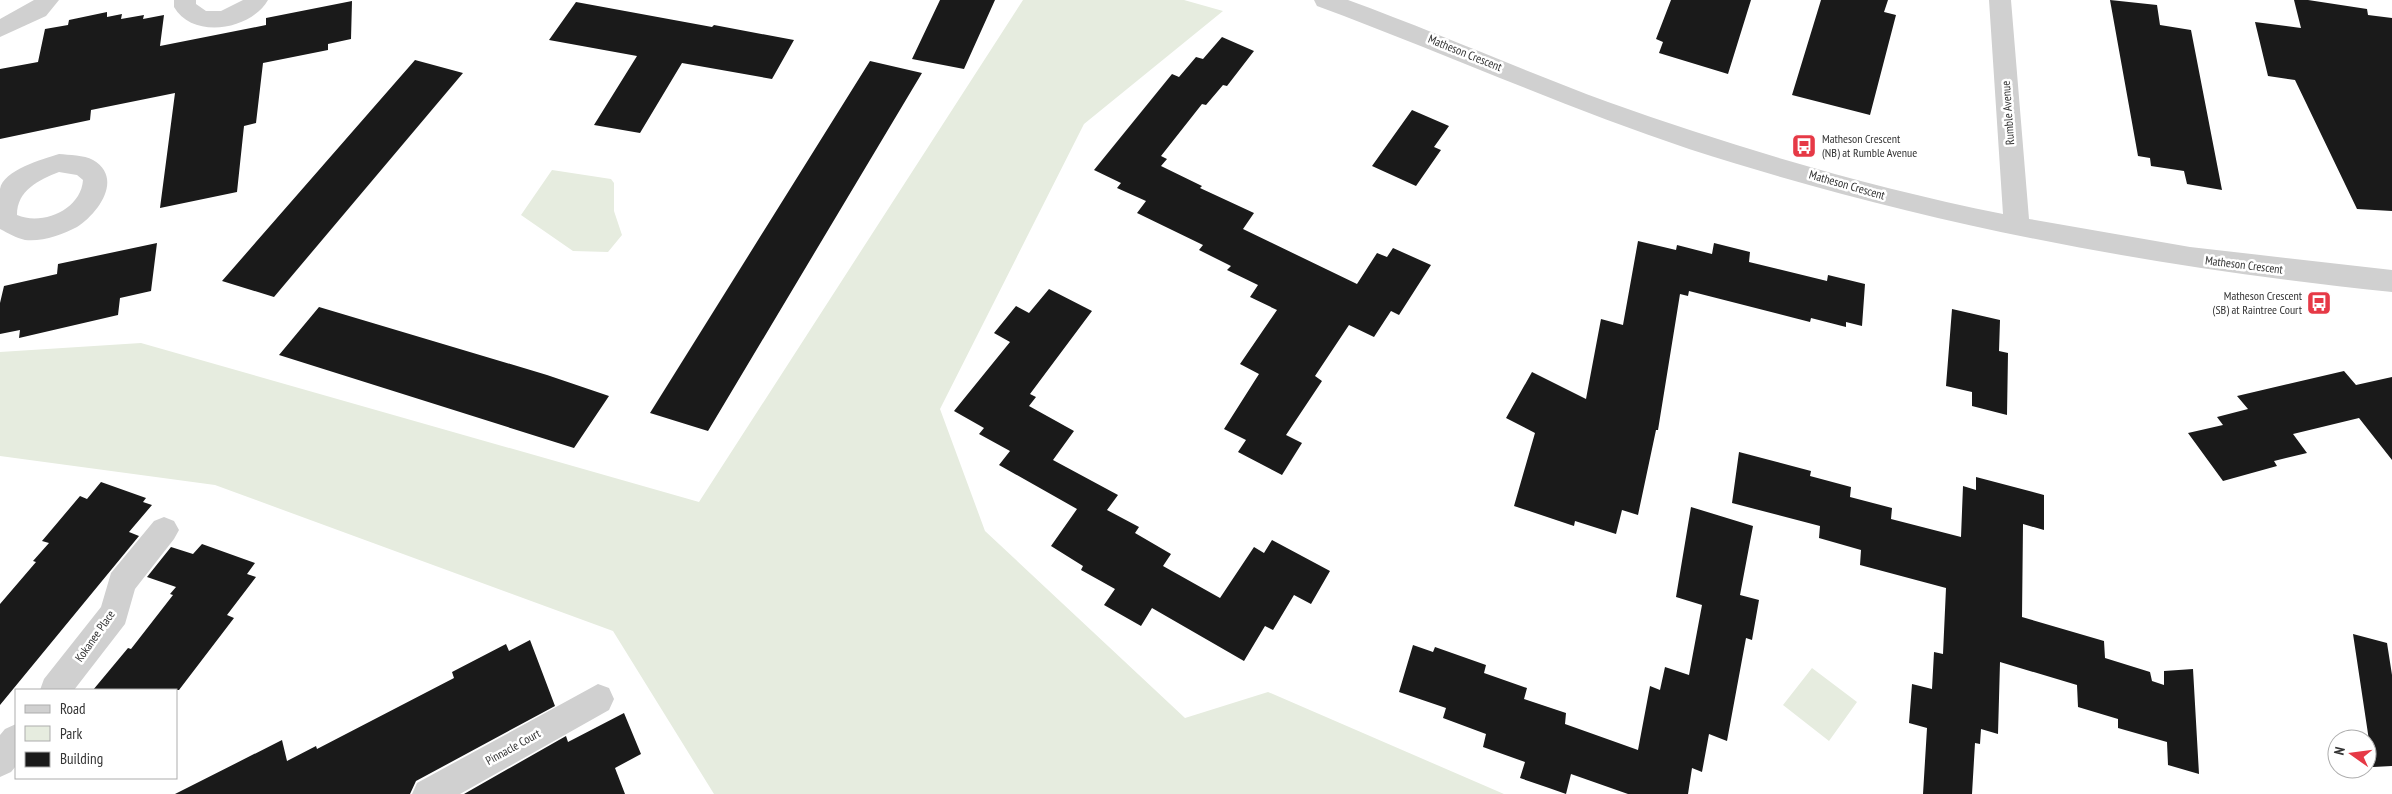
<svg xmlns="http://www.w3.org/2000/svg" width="2392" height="794" viewBox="0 0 2392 794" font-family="'PT Sans Narrow',sans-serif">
	<rect width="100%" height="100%" fill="#fff"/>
	<path fill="#e6ecdf" d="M1023,0h161l39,11 -139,113 -144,285 45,122 200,187 83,-26 236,102h-790l-101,-163 -398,-146 -215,-29v-104l141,-9 558,159z
		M552,170l59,9 3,4v28l8,24 -14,17 -35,-1 -52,-36z
		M1812,668l45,34 -28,39 -46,-36z"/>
	<path fill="#1a1a1a" d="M940,0h55l-31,69 -52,-10z
		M1671,0h80l-23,74 -69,-21 4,-11 -7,-3z
		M1821,0h67l-4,12 12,3 -26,100 -78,-20z
		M2110,0l47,5 3,20 31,5 31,160 -35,-6 -3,-13 -33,-5 -1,-8 -12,-2z
		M2294,0h14l59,9 1,6 24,3v193l-35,-2 -62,-129 -27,-4 -13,-54 46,6z
		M352,1l-1,38 -23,5v6l-65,13 -7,60 -12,3 -7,66 -77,16 15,-115 -84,17 -1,10 -90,19v-70l38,-7 7,-33 23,-4 1,-5 38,-8v5l15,-3 -1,5 23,-4 -1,4 21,-4 -4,31 106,-21v-7z
		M576,2l136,25 2,-2 80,15 -22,39 -90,-16 -42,70 -46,-8 43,-69 -88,-16z
		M1222,37l32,14 -27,35 -4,-1 -17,20 -4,-1 -41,52 6,3 -6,7 41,20 -2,2 54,25 -11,16 114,55 20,-31 10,4 6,-9 38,17 -32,50 -8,-4 -17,26 -25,-12 -34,51 7,5 -36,54 16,8 -20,32 -44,-23 8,-12 -22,-11 35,-55 -19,-10 37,-54 -27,-13 8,-12 -31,-15 4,-4 -32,-16 4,-5 -66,-32 9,-12 -29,-13 4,-5 -27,-13 78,-96 7,3 17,-20 7,2z
		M415,60l48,13 -189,224 -52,-16z
		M870,61l52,12 -214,358 -58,-18z
		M1412,110l37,16 -15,21 7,3 -25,36 -44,-20z
		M1638,241l38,9 1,-5 35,9 2,-11 36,9 -1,10 78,19 1,-6 37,9 -3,42 -16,-4v5l-35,-9 -1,4 -121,-31 -1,5 -8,-2 -22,136h-2l-18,85 -16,-5 -6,24 -41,-13 -1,5 -60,-20 21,-73 -29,-15 26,-46 54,27 15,-80 22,6z
		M157,243l-6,48 -31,7 -2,17 -99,23 1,-8 -20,4v-31l4,-17 53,-12 1,-10z
		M1049,289l43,22 -62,83 6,3 -7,9 45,25 -21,29 65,35 -11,15 32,17 -4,6 36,21 -8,12 57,32 34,-51 10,6 8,-13 58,31 -19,33 -17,-9 -21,35 -8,-4 -21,35 -92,-53 -11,18 -37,-21 11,-16 -34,-19 2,-4 -32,-20 26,-37 -78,-44 11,-14 -31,-17 5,-6 -30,-17 56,-69 -16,-9 22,-27 13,7z
		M319,307l228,68 62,21 -35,52 -295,-93z
		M1952,309l48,11 -1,31 9,2 -1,62 -35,-9v-14l-26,-6z
		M2344,371l12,14 36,-8v83l-33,-42 -66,16 14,19 -33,8 3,5 -54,15 -35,-48 35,-8 -6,-8 31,-8 -11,-13z
		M1739,452l72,19 -1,5 41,11 -1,10 42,11 -1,11 70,18 2,-51 13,4v-13l68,18v35l-21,-6 -1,93 82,24 1,17 45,14 2,9 12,4v-14l29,-2 6,105 -31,-9 -1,-23 -49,-14v-9l-40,-12 -1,-22 -77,-23 -2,72 -17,-5 -1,15 -5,-1 -3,51h-49l4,-66 -18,-5 3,-39 20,5 2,-37 9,2 3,-66 -86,-23 1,-15 -42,-12 1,-12 -88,-23z
		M101,482l45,16 -3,4 9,3 -23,27 10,4 -139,169v-101l36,-42 -3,-1 16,-18 -7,-2 38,-45 7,3z
		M1691,507l62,19 -13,69 19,5 -7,40 -6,-2 -19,103 -18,-7 -7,38 -10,-4 -4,26h-60l-57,-20 -5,20 -17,-6 -29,-10 5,-16 -42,-15 3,-13 -43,-16 3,-10 -47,-16 14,-47 20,7 2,-5 51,18 -2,8 43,15 -3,11 42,14 -1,11 73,26 12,-64 10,4 5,-23 24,8 13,-70 -26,-8z
		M202,544l53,19 -8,11 9,3 -29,38 7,3 -55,72h-86l35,-42 3,1 42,-54 -3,-1 6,-7 -29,-10 24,-30 22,7z
		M2353,634l34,9 5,32v91l-19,1z
		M530,640l25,66 -139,75 -6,13h-235l107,-54 5,21 29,-15 1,3 137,-71 -2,-6 54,-28 3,7z
		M624,713l17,41 -26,14 10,26h-161l102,-58 2,6z"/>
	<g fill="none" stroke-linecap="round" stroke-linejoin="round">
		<path fill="#d0d0d0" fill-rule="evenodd" d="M34,0h25l-13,16 -46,21v-18z
			M174,0h22v4l10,7h15l22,-11h25c-17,30 -75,40 -94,7z
			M1314,0h34c88,32 173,70 260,102 129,46 261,85 395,112l-14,-214h22l18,219 161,28 202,23v22c-243,-25 -470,-68 -703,-143 -126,-42 -247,-97 -372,-143z
			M59,154c10,1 25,1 34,6 31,18 5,54 -16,67 -15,8 -35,15 -52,13 -9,-2 -17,-7 -25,-11 0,-12 0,-27 0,-40 3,-19 43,-30 59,-35zM59,172l18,3 6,5c-2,30 -41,46 -66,35 0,-25 22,-35 42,-43z
			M164,517l10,4 5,9 -5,9 -39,50 -10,35 -51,66h-34l4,-11 57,-72 10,-34 43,-52z
			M598,684l11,4 5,11 -5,11 -149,84h-48l5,-11z
			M16,724v42l-5,6 -11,5v-42l5,-6z"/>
	</g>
	<defs>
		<symbol id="bus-square" viewBox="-11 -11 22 22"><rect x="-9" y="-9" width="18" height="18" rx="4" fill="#e63946" stroke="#fff"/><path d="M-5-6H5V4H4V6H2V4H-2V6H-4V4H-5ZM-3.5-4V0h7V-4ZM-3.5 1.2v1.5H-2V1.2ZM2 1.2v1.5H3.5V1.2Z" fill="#fff"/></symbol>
	</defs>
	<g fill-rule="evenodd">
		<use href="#bus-square" x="1790" y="132" width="28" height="28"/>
		<use href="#bus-square" x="2305" y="289" width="28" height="28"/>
	</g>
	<g text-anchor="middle" stroke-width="5" stroke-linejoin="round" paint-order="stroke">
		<g font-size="12" fill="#333" stroke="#fff">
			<text transform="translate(1465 53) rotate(22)" y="4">Matheson Crescent</text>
			<text transform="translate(2008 113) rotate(-94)" y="4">Rumble Avenue</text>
			<text transform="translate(1847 185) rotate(16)" y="4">Matheson Crescent</text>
			<text transform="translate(2244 265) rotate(7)" y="4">Matheson Crescent</text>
			<text transform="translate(95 636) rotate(-55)" y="4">Kokanee Place</text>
			<text transform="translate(513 747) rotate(-29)" y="4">Pinnacle Court</text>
		</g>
		<g font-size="12" fill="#333" stroke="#fff" text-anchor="start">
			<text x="1822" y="143">Matheson Crescent<tspan x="1822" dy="14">(NB) at Rumble Avenue</tspan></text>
			<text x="2302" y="300" text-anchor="end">Matheson Crescent<tspan x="2302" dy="14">(SB) at Raintree Court</tspan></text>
		</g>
	</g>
	<rect x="15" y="689" width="162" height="90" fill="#ffffff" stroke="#adadad"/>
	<rect x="25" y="705" width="25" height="8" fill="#d0d0d0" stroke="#adadad"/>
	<text x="60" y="714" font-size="15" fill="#333333">Road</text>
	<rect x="25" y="726" width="25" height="15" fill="#e6ecdf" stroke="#adadad"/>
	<text x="60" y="739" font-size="15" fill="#333333">Park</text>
	<rect x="25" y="752" width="25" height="15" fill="#1a1a1a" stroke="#adadad"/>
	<text x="60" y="764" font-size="15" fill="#333333">Building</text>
	<g transform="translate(2352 754) rotate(284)"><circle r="24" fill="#ffffff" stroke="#adadad"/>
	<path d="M0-4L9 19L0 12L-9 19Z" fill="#e63946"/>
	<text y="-8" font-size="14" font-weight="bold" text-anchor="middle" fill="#333333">N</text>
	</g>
</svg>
